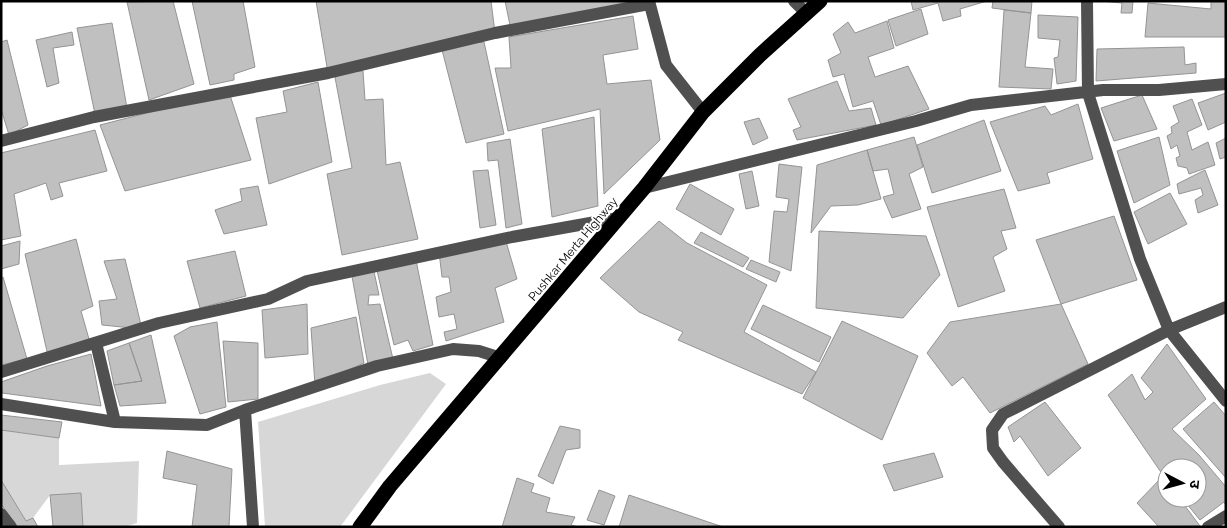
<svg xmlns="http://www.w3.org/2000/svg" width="1227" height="528" viewBox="0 0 1227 528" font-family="Raleway,'Noto Sans Devanagari',sans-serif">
	<rect width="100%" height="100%" fill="#fff"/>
	<path fill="#d7d7d7" d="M430,373l16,11 -106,143h-75l-7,-105 122,-37z
		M1,430l58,8v27l80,-4 -2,62 -13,4h-41l-2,-34 -31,2 -17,23 -7,3 -25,-41z"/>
	<path fill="#c0c0c0" stroke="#949494" d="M173,1l21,83 -45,16 -22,-98z
		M192,1h51l12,66 -21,7v6l-24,5z
		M316,1h175l4,32 -167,40z
		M505,1h119l1,7 -114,22z
		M911,1h76l-27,8 1,7 -18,5 -5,-18 -25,7z
		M993,1h39l-1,12 -39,-5z
		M1100,1h33l-1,12h-11l1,-10z
		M1211,1h15v36h-81l3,-34 63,6z
		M921,9l7,25 -32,12 -8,-26z
		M1004,10l27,3 -6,54 28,2 -2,20 -52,-2z
		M1038,15l40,2 -2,64 -19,3 -3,-26 4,-1 2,-17 -22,-2z
		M633,16l5,33 -35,6 4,29 44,-4 9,60 -56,54 -4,-85 -92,22 -13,-63h16l-2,-31z
		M887,21l7,27 -26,9 7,20 33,-11 21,43 -48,16 -8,-24 -20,6 -9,-33 -11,3 -5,-17 13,-7 -8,-19 15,-12 7,11z
		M112,23l15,85 -32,6 -18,-86z
		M72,32l2,13 -21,3 6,35 -12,4 -11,-47z
		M7,40l21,85 -19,10 -8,-26v-67z
		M484,42l20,92 -38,9 -25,-97z
		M1184,47l1,18 11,-2v10l-100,8 1,-32z
		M363,71l2,29 18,-1 3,66 14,-3 18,77 -76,16 -15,-81 25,-6 -18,-96z
		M837,81l12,30 22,-3 5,17 -79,15 -4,-10 8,-3 -13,-28z
		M318,82l14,80 -63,22 -13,-66 31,-6 -4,-21z
		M229,92l22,68 -126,31 -25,-66z
		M1226,93v29l-18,8 -10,-27z
		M1142,95l15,34 -43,12 -13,-33z
		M1192,99l10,26 -15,7 5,18 16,-8 7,23 -26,9 -2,-6 -9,-2 -2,-8 4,-2 -3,-11 -6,4 -4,-13 5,-3 -1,-6 8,-5 -6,-16z
		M1078,104l15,55 -46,14 3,10 -32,8 -28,-69 55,-16 6,9z
		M594,117l4,89 -46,11 -10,-88z
		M759,118l9,20 -15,7 -9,-23z
		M984,120l17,51 -69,22 -15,-48z
		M95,130l12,41 -48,12 4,13 -12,4 -5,-17 -32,11 7,42 -20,4v-87z
		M914,137l9,30 -14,7 12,35 -29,9 -9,-21 11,-3 -6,-25 -15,2 -6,-21z
		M1159,137l11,48 -36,18 -17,-52z
		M1226,138v19l-6,2 -4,-16z
		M510,139l12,85 -16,4 -8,-68 -10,1 -1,-18z
		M867,150l14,49 -23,6 -27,1 -20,27 6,-68z
		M779,164l23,3 -11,104 -22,-9 5,-51 13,1 2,-13 -13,-2z
		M488,170l8,55 -16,3 -7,-57z
		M1205,170l13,35 -20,8 -3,-13 8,-5 -2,-7 -22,6 -2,-10z
		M752,171l7,35 -13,3 -7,-35z
		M690,184l44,25 -13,26 -45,-26z
		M258,186l9,39 -43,9 -9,-24 27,-9 -2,-12z
		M1004,189l12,39 -15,3 6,18 -14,8 12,34 -47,16 -31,-100z
		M1170,193l17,31 -39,20 -14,-32z
		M1114,216l23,64 -76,24 -25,-64z
		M659,221l28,22 80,42 -23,47 72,40 -14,22 -124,-54 5,-8 -44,-20 -39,-34z
		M819,231l107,5 14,39 -37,43 -87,-10z
		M701,232l48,26 -6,9 -49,-24z
		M505,238l12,41 -22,9 9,34 -58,19 -2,-9 13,-3 -3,-15 -15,3 -3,-20 15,-5 -2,-15h-7l-3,-25z
		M76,239l17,67 -12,5 8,28 -41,17 -23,-102z
		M20,241l-1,23 -18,5v-23z
		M235,251l11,45 -46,12 -13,-47z
		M125,259l17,70 -40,-4 -3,-24 18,-2 -13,-38z
		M416,260l17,85 -20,6 -5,-11 -14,5 -18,-79z
		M751,260l29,12 -4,10 -30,-13z
		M373,267l6,28h-10l-1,10 12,-1 13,55 -25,6 -17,-94z
		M3,277l24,82 -26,6v-87z
		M307,304l1,50 -43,4 -3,-48z
		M1061,304l27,60 -98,49 -27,-36 -11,9 -25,-33 23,-31z
		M763,305l68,32 -12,25 -68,-33z
		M356,317l8,46 -49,22 -4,-57z
		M842,321l76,35 -36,84 -79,-42z
		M217,322l9,85 -26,7 -26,-78 16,-9z
		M151,335l15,68 -46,3 -6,-21 28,-4 -13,-38z
		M223,341l35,2v56l-30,3z
		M129,343l13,38 -28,4 -7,-34z
		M1167,344l39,55 -34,30 27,26 27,32v18l-2,-3 -24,18 -18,-22h15v-30h-30v13l-59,-86 24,-21 13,26 8,-8 -12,-14z
		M91,354l10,52 -99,-13 -1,-11 46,-16z
		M1045,402l36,46 -33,28 -28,-40 -6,6 -6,-15z
		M1214,402l12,14v62l-43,-49z
		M1,415l61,7 -3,16 -58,-8z
		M560,426l20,4v18l-14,2 -13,34 -15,-8z
		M167,451l65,18 -3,58h-37l5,-42 -34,-7z
		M934,453l9,24 -49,14 -11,-26z
		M1163,476l4,6v16h12l21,28 -41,1 -22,-24z
		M517,478l17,6 -3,8 19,6 -4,14 29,5 -4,8 7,2h-76z
		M1,480l25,41 7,-3 5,9h-21l-16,-23z
		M599,490l16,6 -11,29 -17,-5z
		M81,493l2,34h-30l-3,-32z
		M629,495l94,32h-104z"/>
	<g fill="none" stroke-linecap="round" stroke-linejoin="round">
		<path stroke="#505050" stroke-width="12" d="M649,1l17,64 37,47
			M794,1l12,12
			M1087,1l1,92 52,166 29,71 57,71
			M1,141l93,-24 234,-44 167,-40 154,-29
			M644,188l272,-67 55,-16 132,-15h56l67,-6
			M96,343l19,79
			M1,372l158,-49 109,-24 39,-18 205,-44 106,-19
			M1,404l114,18 92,3 38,-15 132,-44 76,-17 26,2 22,7
			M245,410l8,117
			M1,514l10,13
			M1059,527l-56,-65 -10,-14 -1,-18 11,-16 166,-84 57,-23
			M1208,527l18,-11"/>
		<path stroke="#000" stroke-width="15" d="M360,527l30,-41 254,-298 59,-76 57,-57 60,-54"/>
	</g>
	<g text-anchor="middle" stroke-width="4" stroke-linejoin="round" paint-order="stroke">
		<g font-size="12" fill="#000" stroke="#fff">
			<text transform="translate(573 249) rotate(-50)" y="4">Pushkar Merta Highway</text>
		</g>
	</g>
	<rect width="1227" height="528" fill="none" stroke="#000000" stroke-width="5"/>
	<g transform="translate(1182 483) rotate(96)"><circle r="24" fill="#ffffff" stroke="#999999"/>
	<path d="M0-4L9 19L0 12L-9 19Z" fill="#000000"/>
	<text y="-8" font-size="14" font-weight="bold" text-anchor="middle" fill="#000000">उ</text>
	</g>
</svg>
